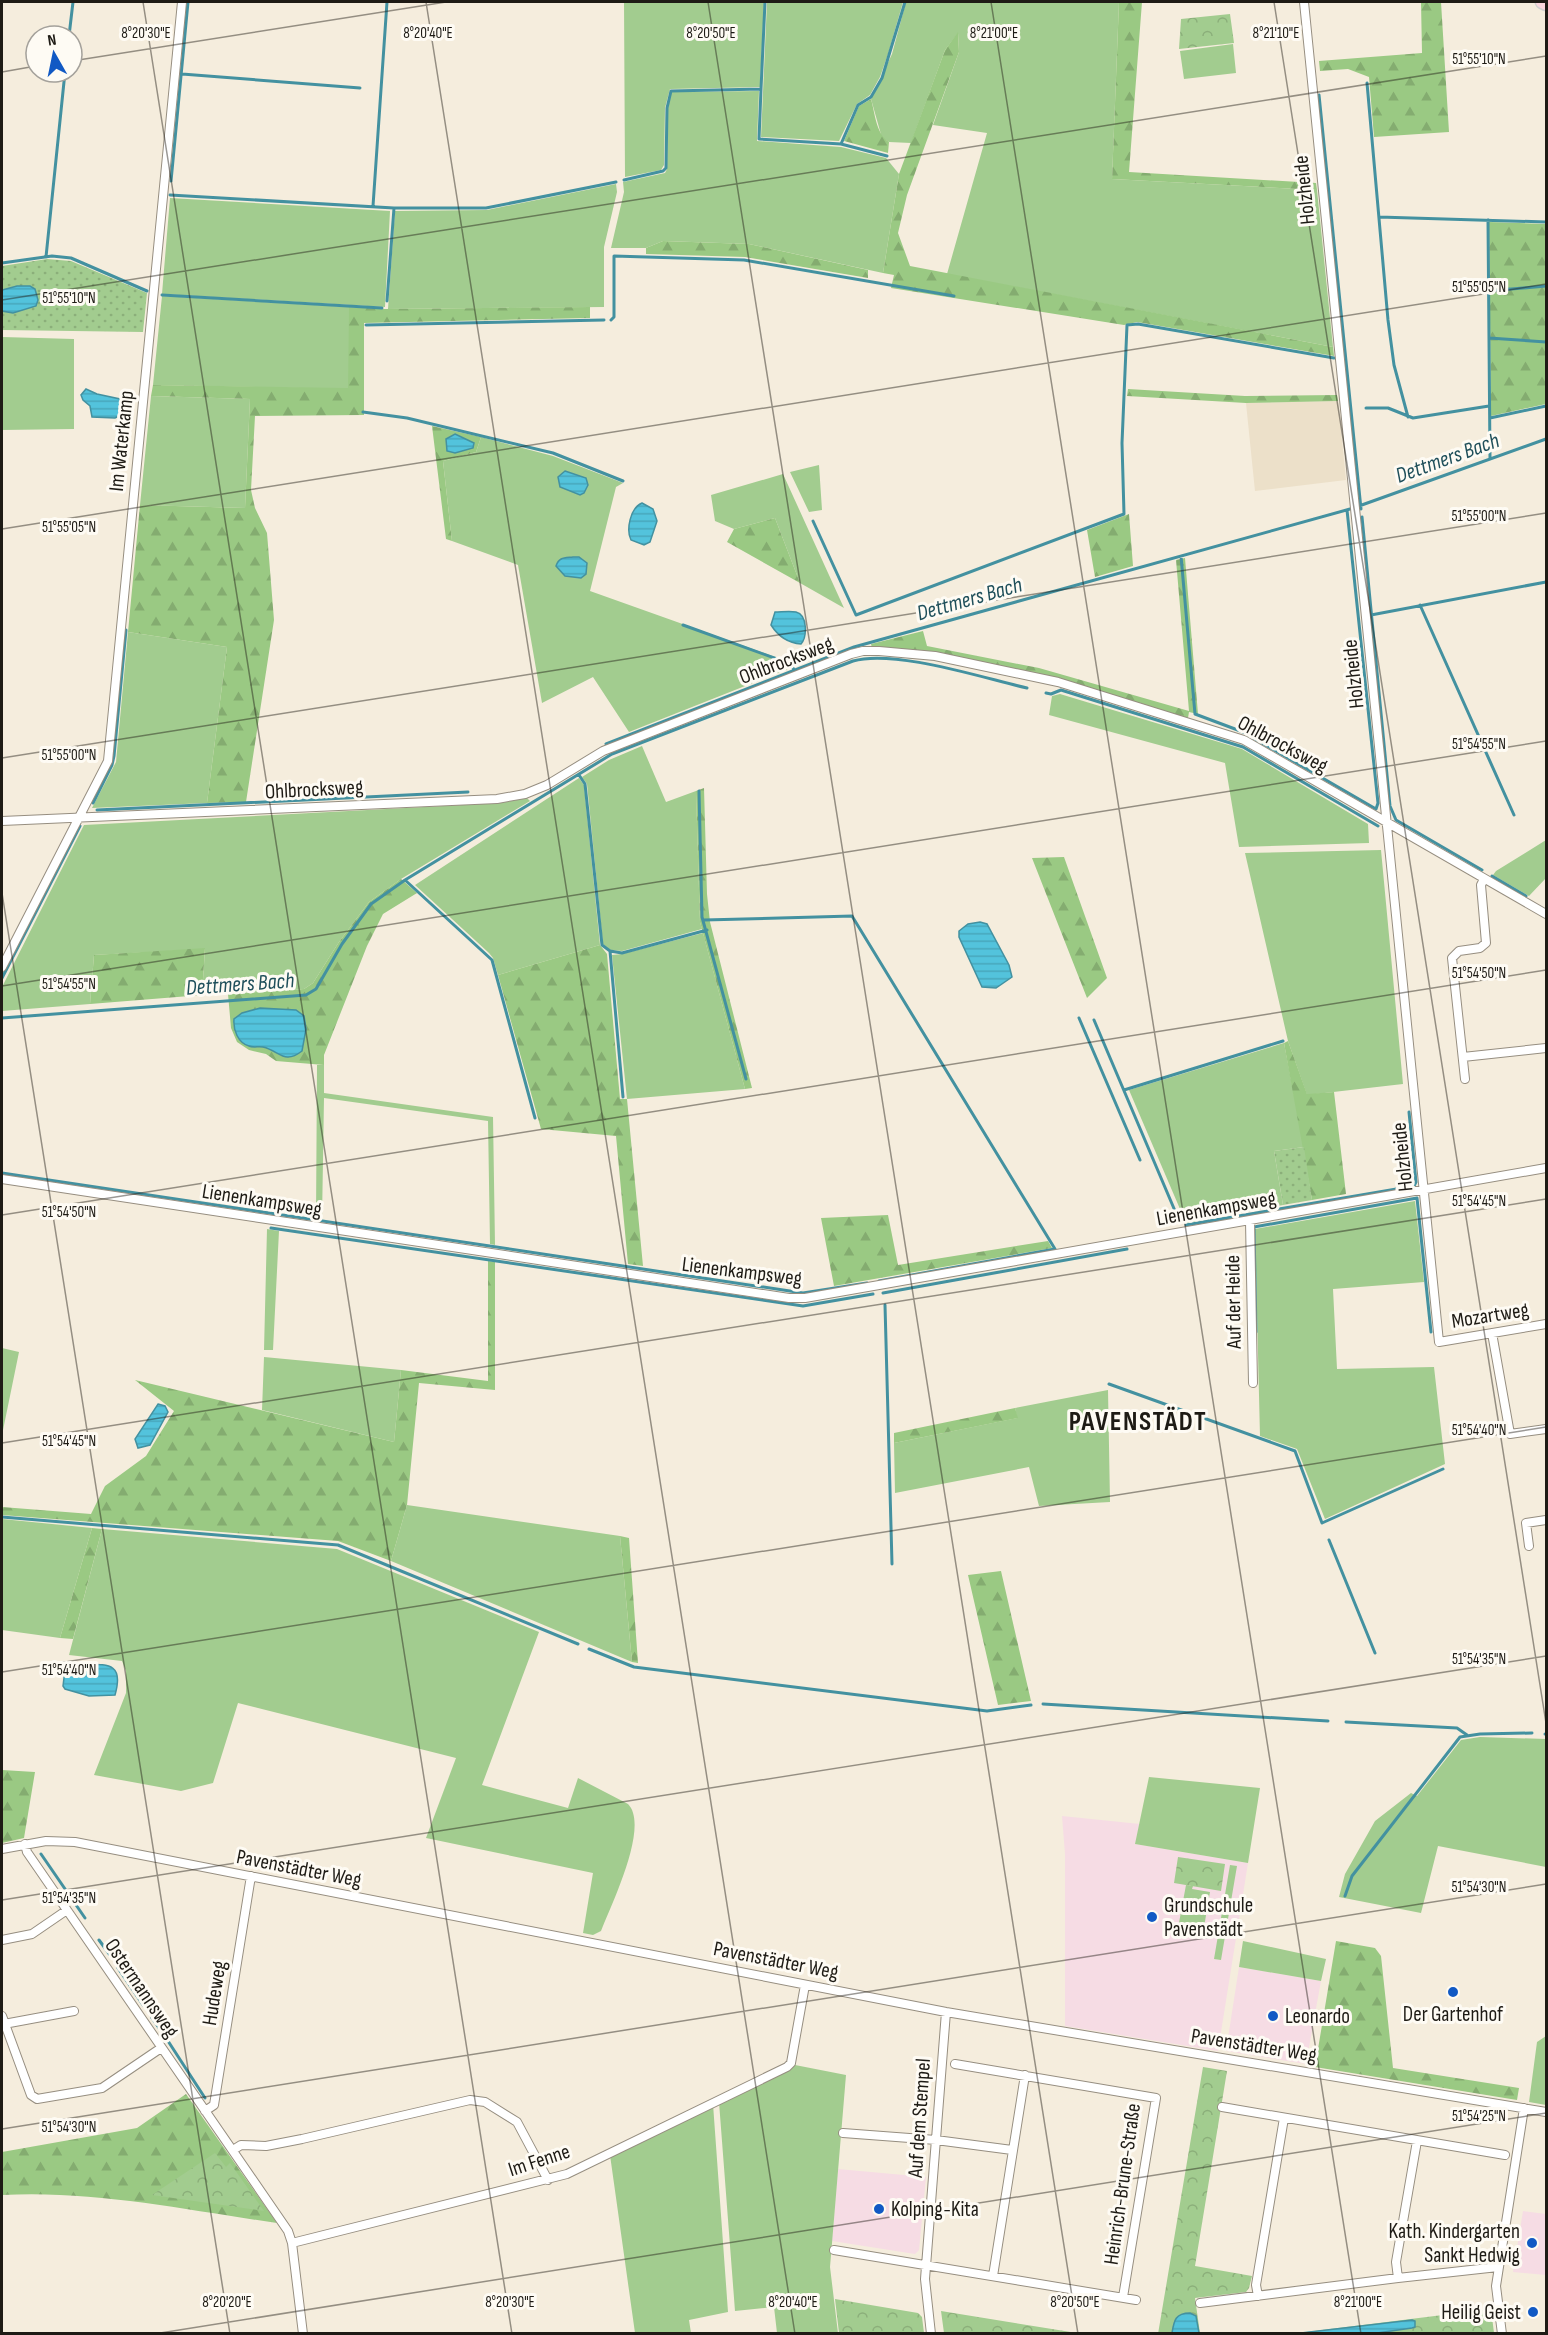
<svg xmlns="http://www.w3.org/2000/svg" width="1548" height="2335" viewBox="0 0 1548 2335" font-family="'Sofia Sans Condensed',sans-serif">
	<defs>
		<pattern id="forest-firs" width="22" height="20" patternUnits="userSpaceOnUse" patternTransform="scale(1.5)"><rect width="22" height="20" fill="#9ac983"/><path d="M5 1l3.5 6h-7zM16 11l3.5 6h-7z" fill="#84ac70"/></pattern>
		<pattern id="park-crowns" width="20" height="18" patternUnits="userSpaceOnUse" patternTransform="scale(1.5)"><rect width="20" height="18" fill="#a2cc8f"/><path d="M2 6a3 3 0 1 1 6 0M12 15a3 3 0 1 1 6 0" fill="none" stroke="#8baf7a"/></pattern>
		<pattern id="garden-dots" width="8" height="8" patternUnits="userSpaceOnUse" patternTransform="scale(1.5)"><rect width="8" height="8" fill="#a2cc8f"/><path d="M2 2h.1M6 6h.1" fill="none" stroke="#8baf7a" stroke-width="1.8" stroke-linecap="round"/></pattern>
		<pattern id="water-rules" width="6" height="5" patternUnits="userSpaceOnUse" patternTransform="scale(1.5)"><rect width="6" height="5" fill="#53c3dc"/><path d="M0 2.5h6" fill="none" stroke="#48a7bc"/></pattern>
	</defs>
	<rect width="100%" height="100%" fill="#f5eddd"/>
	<path fill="#ece0c9" d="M1338,401l8,79 -91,11 -9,-88z"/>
	<path fill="#f6dce4" d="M1062,1816l78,8 -5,20 113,19 -30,188 -153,-25v-172z
		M1239,1967l82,14 -15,83 -80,-13z
		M838,2169l88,8 -7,73 -4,4 -83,-13z
		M1523,2211l23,3v61l-33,-3z"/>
	<path fill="#a2cc8f" d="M624,2h140l-4,85 -90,2 -5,19 -1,57 -3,5 -36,7z
		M767,2h136l-15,52 -8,23 -10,18 -13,9 -18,37 -78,-4z
		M906,2h213l-7,177 205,11 16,157 -386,-73 40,-141 -54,-8 26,-73 -1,-19 -13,17 -34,93 -22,-1 -7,-4 -11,-39 21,-45z
		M1233,44l3,29 -52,6 -4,-28z
		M759,91l-2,50 84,6 45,11 13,16 -16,99 -134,-29 -86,-3 -17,7h-35l13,-56 -1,-10 42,-9 2,-4 1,-61 3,-16z
		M616,184l1,8 -13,55v60l-216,2 7,-98 92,-1z
		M170,198l220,13 -5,96 -223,-13z
		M162,296l187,11v82l-196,-4z
		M2,337l72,2v90l-72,1z
		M151,396l99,3 -5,109 -105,-3z
		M481,437l72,19 70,27 -7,4 -26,104 208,74 -169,67 -36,-55 -51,26 -24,-138 -66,-24 -9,-80 33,-9z
		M819,465l3,45 -13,2 -19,-40z
		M783,474l61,134 -44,-25 -25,-65 -41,11 -19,-8 -4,-26z
		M128,632l99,15 -20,156 -115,5 24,-46z
		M1060,694l182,55 126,75 1,19 -130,4 -14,-84 -176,-48 3,-19z
		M642,746l24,56 30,-11 4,131 2,7 -80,22 -12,-1 -7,-6 -16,-160 -5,-7 27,-17z
		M579,778l5,7 16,160 -102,30 -5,-17 -4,-5 -74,-68z
		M527,798l3,3 -129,78 -32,23 -30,40 -26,41 -9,6 -102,6 3,-46 -111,6 -4,49 -88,7v-24l82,-162 416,-22z
		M1546,840v38l-17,18 -36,-21 3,-4z
		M1381,850l22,234 -96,11 -19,-54 -43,-188z
		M703,933l42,156 -118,10 -15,-144 10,-1z
		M1284,1043l20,104 -30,4 9,54 -97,18 -57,-133z
		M317,1065h7v28l169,24 2,128 -5,-1 -2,-123 -164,-23 -2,122 -6,-2z
		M1415,1201l9,81 -91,7 4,80 97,-2 11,97 -120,55 -28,-70 -37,-13 -5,-207z
		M267,1229l12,2 -6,119h-9z
		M2,1348l17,4 -17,83z
		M264,1357l137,13 -7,72 -132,-32z
		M1108,1390l2,112 -71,4 -10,-39 -134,26 -1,-50 123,-25 -2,-10z
		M407,1505l213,31 12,126 -241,-101z
		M2,1519l90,9 -32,110 -58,-8z
		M102,1529l235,20 202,83 -57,153 86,23 10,-30 50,26c22,22 -17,101 -27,127l-8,4 -10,-2 10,-60 -167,-35 30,-80 -218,-55 -25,80 -32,8 -87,-16 32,-82v-22l-4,-10 -53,-6z
		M1480,1737l66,2v128l-108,-21 -17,67 -82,-16 6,-23 30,-53 36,-28 6,3 44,-56z
		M1149,1777l111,11 -12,75 -113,-19z
		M1230,1865l7,1 -16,94 -7,-1z
		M1186,1885l7,1 -1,3 18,3 -7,41 -25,-5z
		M1243,1941l83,18 -5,22 -82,-14z
		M1546,2036v69l-17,-3 8,-60z
		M795,2065l51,10 -16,192 8,66h-61l-3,-26 -39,4 -16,-209z
		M713,2104l15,208 -39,8 2,13h-56l-25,-178z"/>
	<path fill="url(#forest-firs)" d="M1119,2h23l-13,170 187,11 1,7 -205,-11z
		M1421,2h20l8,130 -75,5 -5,-60 -21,-8 -28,2 -1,-10 103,-8z
		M958,32l1,20 -52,143 -9,38 12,33 423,81 1,9 -197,-34 -13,3 -233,-37 3,-13 -11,-2 16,-99 46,-124z
		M871,99c4,14 5,35 18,43l-1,11 -44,-12 15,-35z
		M1489,222l57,2v180l-55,12z
		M663,241l86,3 119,26v8l-123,-21 -99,-3v-6z
		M349,307l36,2 205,-2v11l-226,5v92l-109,1 -4,74 4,18 12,25 7,87 -28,182 -39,1 20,-156 -99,-15 12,-127 105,3 5,-109 -99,-3 2,-11 195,3z
		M1128,389l117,7 92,-1 1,6 -92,2 -119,-7z
		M432,426l49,11 -5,15 -33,9 9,80 -6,-2z
		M1129,514l4,52 -38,11 -8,-47z
		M775,518l25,65 -73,-41 7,-13z
		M1185,558l13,156 -9,-2 -1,6 -149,-44 -104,-22 -63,-4 -1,-4 52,-13 4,15 112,22 150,43 -13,-151z
		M704,788l3,106 3,28 42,166 -7,1 -45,-167 -4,-131z
		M1064,857l43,121 -20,20 -55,-140z
		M401,879l16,14 -34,21 -16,32 -43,109v10l-48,-4 -10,-7 -17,-4 -12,-8 -6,-14 -3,-34 76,-5 9,-6 26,-41 30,-40z
		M600,945l7,9 13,145h7l16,167 -15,-2 -12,-128 -75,-7 -43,-154z
		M205,948l-3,47 -112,9 4,-49z
		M1288,1041l19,53 27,-2 12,102 -34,6 -28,-157z
		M888,1215l10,50 150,-24 4,7 -218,38 -13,-68z
		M488,1261l7,1v128l-76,-7 -12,122 -16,56 -53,-20 -336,-26v-8l89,7 14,-28 41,-30 28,-45 -39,-31 259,62 7,-72 87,11z
		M1015,1408l3,10 -124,25v-10z
		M92,1528l10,1 -29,110 -13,-1z
		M620,1536l9,2 9,125 -6,-1z
		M1001,1571l30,130 -33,4 -30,-130z
		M2,1770l33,2 -11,66 -22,5z
		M1336,1941l39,7 6,8 12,112 126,20 -2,12 -202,-33z
		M186,2094l91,129c-91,-13 -183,-33 -275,-28v-43l135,-24z"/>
	<path fill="url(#park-crowns)" d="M1230,14l4,29 -55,6 2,-30z
		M1178,1857l47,7 -4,27 -47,-8z
		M1203,2067l24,4 -32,195 57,10 -3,12 -3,4 -51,6 5,35 -42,1z
		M215,2153l11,14 4,-4 34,48 -112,-16z
		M835,2299l83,14 4,4 2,16h-85z
		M1491,2309l3,24 -204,1z
		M941,2311l136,22h-133z"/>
	<path fill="url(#garden-dots)" d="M47,259l24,2 76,32 -4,39 -141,-2v-64z
		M1304,1147l8,53 -29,5 -9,-54z"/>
	<path fill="url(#water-rules)" stroke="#4391a0" stroke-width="1.5" d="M17,286h13l5,3 3,11 -2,6 -23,7 -11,-2v-21z
		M86,389l11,5 23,5 3,7 -2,9 -6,3 -23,-1 -2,-11 -7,-6 -2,-5z
		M455,434l19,9 -1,5 -18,5 -8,-2 -1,-12z
		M565,471l21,7 2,7 -4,8 -4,2 -20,-8 -2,-10z
		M642,503l11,6 4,12 -7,21 -6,3 -13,-5c-5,-10 -1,-32 11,-37z
		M573,557h6l8,6 -1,11 -5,4 -16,-2 -9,-10c3,-9 8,-8 17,-9z
		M775,612c6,0 15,-1 21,0 12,3 11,25 5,32 -13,-1 -23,-8 -30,-19z
		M980,922l7,2 22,41 3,12 -16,11 -14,-1 -23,-50v-6l9,-7z
		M260,1008l36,2 8,6 2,13 -4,22c-18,14 -22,0 -39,-4 -4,-1 -10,1 -14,-1 -11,-3 -16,-16 -15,-27l8,-6z
		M158,1404l7,2 3,6 -18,33 -12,3 -3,-9z
		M78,1664c27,1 47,-4 37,31l-26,1 -24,-7 -2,-3 2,-16z
		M1190,2313l6,3 3,17h-27c2,-12 3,-20 18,-20z
		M1412,2320l3,1v6l-3,1 -42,6 -69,-1z"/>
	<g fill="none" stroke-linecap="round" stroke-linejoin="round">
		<path stroke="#4391a0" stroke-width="3" d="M69,36l4,-34
			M182,74l178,14
			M1367,83l21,237 6,45 14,52
			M761,89l4,-87
			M1319,95l42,414
			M841,144l17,-39 13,-8 11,-19 23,-76
			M624,180l39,-9 3,-3 1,-60 4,-17 90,-2 -2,50 82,5 46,12
			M171,181l17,-179
			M170,195l224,13h92l130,-26
			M373,206l14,-204
			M1379,217l167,5
			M1488,220l2,239
			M46,257l19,-185
			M2,263l50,-7 19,2 76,33
			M1488,291l58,-5
			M162,295l220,13
			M387,301l7,-93
			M611,320l3,-3v-61l130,4 210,36
			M366,325l238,-5
			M1489,338l57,4
			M1366,408h22l25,10 76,-12
			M363,412l44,6 146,35 70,28
			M1490,418l56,-12
			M1359,506l187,-67
			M1362,517l28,289 6,14 86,50
			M813,521l43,94 268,-101 -2,-71 5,-118 11,-1 196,34
			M1181,556l14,158 48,18 133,77 2,-6 -31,-293
			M1420,605l94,210
			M1371,615l175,-33
			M683,625l108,39 3,6
			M1046,693l5,1 10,-4 182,57 135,79
			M606,744l248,-97 496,-138
			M579,775l6,9 17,161 8,6 12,2 85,-23
			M699,791l3,126 44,162
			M93,803l19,-38 2,-9 12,-126
			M97,810l371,-18
			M1492,876l34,20
			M405,880l87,80 43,158
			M704,920l148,-4 203,333 -176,32
			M610,951l13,146
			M2,978l78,-152
			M2,1018l304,-23 10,-6 26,-45 29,-40 34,-24 207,-126 241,-93c41,-12 130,17 174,27
			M1079,1018l61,142
			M1094,1020l84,198
			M1124,1090l159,-49
			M2,1173l801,120 64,-10
			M1186,1225l228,-39 2,-4 -7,-70
			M271,1228l532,78 70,-12
			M883,1293l244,-44
			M885,1305l7,259
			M1256,1332l-2,-105 163,-29 14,134
			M1109,1384l186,67 27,72 121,-54
			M2,1517l336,28 240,99
			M1329,1540l46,113
			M589,1649l45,18 353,44 44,-6
			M1043,1704l285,17
			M1346,1722l111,6 10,7
			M1545,1734h1
			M41,1854l44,64
			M1345,1896l7,-20 108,-139 20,-3 52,-1
			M99,1940l11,15
			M118,1968l25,37
			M152,2018l7,10
			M168,2041l37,57"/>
		<defs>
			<path id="minor" d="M1304,2l135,1340 107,-18
				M2,821l495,-22 28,-5 22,-9 56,-34 248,-97 12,-3h16l56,5 123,26 186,58 302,174
				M2,967l106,-206 74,-759
				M1463,1057l83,-9
				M1465,1079l-13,-121 7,-7 21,-3 6,-5 -5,-58 3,-6
				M2,1179l787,119h16l741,-130
				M1250,1221l3,162
				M1492,1333l18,101 36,-5
				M1529,1546l-3,-23 20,-3
				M25,1844l2,8 261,379 4,12 11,91
				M2,1849l44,-8 29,1 871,170 600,100
				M2,1940l30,-6 35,-24
				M2,2016l29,79 6,4 65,-11 59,-40
				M4,2024l70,-13
				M955,2064l201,34 -33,199
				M1222,2107l283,48
				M205,2111l9,-6 37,-229
				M843,2133l93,7 76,10
				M233,2150l8,-5 25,1 36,-7 168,-39 15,2 32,20 31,58
				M292,2243l275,-69 220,-107 4,-4 14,-78
				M834,2250l302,50
				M993,2276l32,-201
				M1398,2278l-2,-16 21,-121
				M1258,2296l-2,-11 28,-167
				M1200,2303l198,-25 100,-11
				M931,2334l-6,-55 21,-267
				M1502,2334l-6,-48 28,-178"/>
			<path id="primary" d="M1542,2l4,2"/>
		</defs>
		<use href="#minor" stroke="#968e80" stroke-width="10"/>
		<use href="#primary" stroke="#d2d1d0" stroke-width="15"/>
		<use href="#minor" stroke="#fff" stroke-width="8"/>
		<use href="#primary" stroke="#fad7dd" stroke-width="12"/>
	</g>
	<path fill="none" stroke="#1e1b15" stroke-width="1.5" stroke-opacity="0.45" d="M143,2l369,2332M426,2l369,2332M708,2l370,2332M991,2l370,2332M1274,2l272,1721M72,61l374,-59M2,72l34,-6M2,300l1544,-244M2,529l1544,-245M2,758l1544,-245M2,893l228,1441M2,986l1544,-245M2,1215l1544,-245M2,1443l1544,-244M2,1672l1544,-245M2,1900l1544,-244M2,2129l1544,-245M154,2334l1392,-221"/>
	<g fill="#1159c4" stroke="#fefbf4" stroke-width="2">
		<circle cx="1152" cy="1917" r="6"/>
		<circle cx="1453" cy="1992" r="6"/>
		<circle cx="1273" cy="2016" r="6"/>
		<circle cx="879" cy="2209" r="6"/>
		<circle cx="1532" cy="2243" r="6"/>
		<circle cx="1533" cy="2312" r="6"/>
	</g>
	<g text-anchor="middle" stroke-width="6" stroke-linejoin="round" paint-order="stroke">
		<g font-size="21" fill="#1e1b15" stroke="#fefbf4">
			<text transform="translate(1304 190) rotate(-96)" y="7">Holzheide</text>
			<text transform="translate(121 441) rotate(-84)" y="7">Im Waterkamp</text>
			<text transform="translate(786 660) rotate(-21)" y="7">Ohlbrocksweg</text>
			<text transform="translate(1353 674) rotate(-96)" y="7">Holzheide</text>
			<text transform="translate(1283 744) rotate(28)" y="7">Ohlbrocksweg</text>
			<text transform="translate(314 789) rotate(-3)" y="7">Ohlbrocksweg</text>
			<text transform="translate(1402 1157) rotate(-96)" y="7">Holzheide</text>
			<text transform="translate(262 1200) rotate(9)" y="7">Lienenkampsweg</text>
			<text transform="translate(1216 1208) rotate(-10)" y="7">Lienenkampsweg</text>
			<text transform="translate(742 1271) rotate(7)" y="7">Lienenkampsweg</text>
			<text transform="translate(1233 1302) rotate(-91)" y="7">Auf der Heide</text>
			<text transform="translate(1490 1315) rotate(-9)" y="7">Mozartweg</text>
			<text transform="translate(299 1868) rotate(11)" y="7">Pavenstädter Weg</text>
			<text transform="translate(776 1960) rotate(11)" y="7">Pavenstädter Weg</text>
			<text transform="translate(142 1988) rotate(56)" y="7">Ostermannsweg</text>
			<text transform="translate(214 1993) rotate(-81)" y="7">Hudeweg</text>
			<text transform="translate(1254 2045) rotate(9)" y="7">Pavenstädter Weg</text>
			<text transform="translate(919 2118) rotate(-86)" y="7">Auf dem Stempel</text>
			<text transform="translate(539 2160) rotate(-18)" y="7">Im Fenne</text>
			<text transform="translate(1122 2184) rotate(-82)" y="7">Heinrich-Brune-Straße</text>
		</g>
		<g font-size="21" fill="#1e1b15" stroke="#fefbf4" text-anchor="start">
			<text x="1164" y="1912">Grundschule<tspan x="1164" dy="24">Pavenstädt</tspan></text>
			<text x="1453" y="2021" text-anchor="middle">Der Gartenhof</text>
			<text x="1285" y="2023">Leonardo</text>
			<text x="891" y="2216">Kolping-Kita</text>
			<text x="1520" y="2238" text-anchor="end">Kath. Kindergarten<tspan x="1520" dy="24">Sankt Hedwig</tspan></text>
			<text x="1521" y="2319" text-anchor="end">Heilig Geist</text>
		</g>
		<g font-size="22" font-style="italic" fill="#1f4f5a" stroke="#fefbf4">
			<text transform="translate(1447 457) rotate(-20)" y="8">Dettmers Bach</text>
			<text transform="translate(969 598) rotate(-16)" y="8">Dettmers Bach</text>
			<text transform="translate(240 983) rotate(-4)" y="8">Dettmers Bach</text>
		</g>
		<g font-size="27" font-weight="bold" letter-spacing="1.5" fill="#1e1b15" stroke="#fefbf4">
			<text x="1138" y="1430">PAVENSTÄDT</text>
		</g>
	</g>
	<g font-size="15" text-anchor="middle" fill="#1e1b15" stroke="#fefbf4" stroke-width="6" stroke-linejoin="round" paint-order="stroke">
		<text x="146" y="38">8°20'30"E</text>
		<text x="428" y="38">8°20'40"E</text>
		<text x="711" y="38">8°20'50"E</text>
		<text x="994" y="38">8°21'00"E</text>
		<text x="1276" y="38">8°21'10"E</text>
		<text x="1479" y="64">51°55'10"N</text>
		<text x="1479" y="292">51°55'05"N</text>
		<text x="69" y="303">51°55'10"N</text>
		<text x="1479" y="521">51°55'00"N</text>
		<text x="69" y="532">51°55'05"N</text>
		<text x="1479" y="749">51°54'55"N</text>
		<text x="69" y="760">51°55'00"N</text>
		<text x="1479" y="978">51°54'50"N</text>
		<text x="69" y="989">51°54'55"N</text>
		<text x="1479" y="1206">51°54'45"N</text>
		<text x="69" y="1217">51°54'50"N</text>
		<text x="1479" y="1435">51°54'40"N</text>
		<text x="69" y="1446">51°54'45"N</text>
		<text x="1479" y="1664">51°54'35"N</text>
		<text x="69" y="1675">51°54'40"N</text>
		<text x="1479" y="1892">51°54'30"N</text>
		<text x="69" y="1903">51°54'35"N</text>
		<text x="1479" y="2121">51°54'25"N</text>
		<text x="69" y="2132">51°54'30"N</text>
		<text x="227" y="2307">8°20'20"E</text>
		<text x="510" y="2307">8°20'30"E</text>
		<text x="793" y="2307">8°20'40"E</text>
		<text x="1075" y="2307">8°20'50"E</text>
		<text x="1358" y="2307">8°21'00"E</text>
	</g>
	<rect width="1548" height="2335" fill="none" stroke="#1e1b15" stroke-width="6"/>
	<g transform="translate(54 54) rotate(351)"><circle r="28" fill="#fefbf4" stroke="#a4a19b" stroke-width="1.5"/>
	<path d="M0-4.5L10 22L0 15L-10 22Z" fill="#1159c4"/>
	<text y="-9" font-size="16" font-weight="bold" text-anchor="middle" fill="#1e1b15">N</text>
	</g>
</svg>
